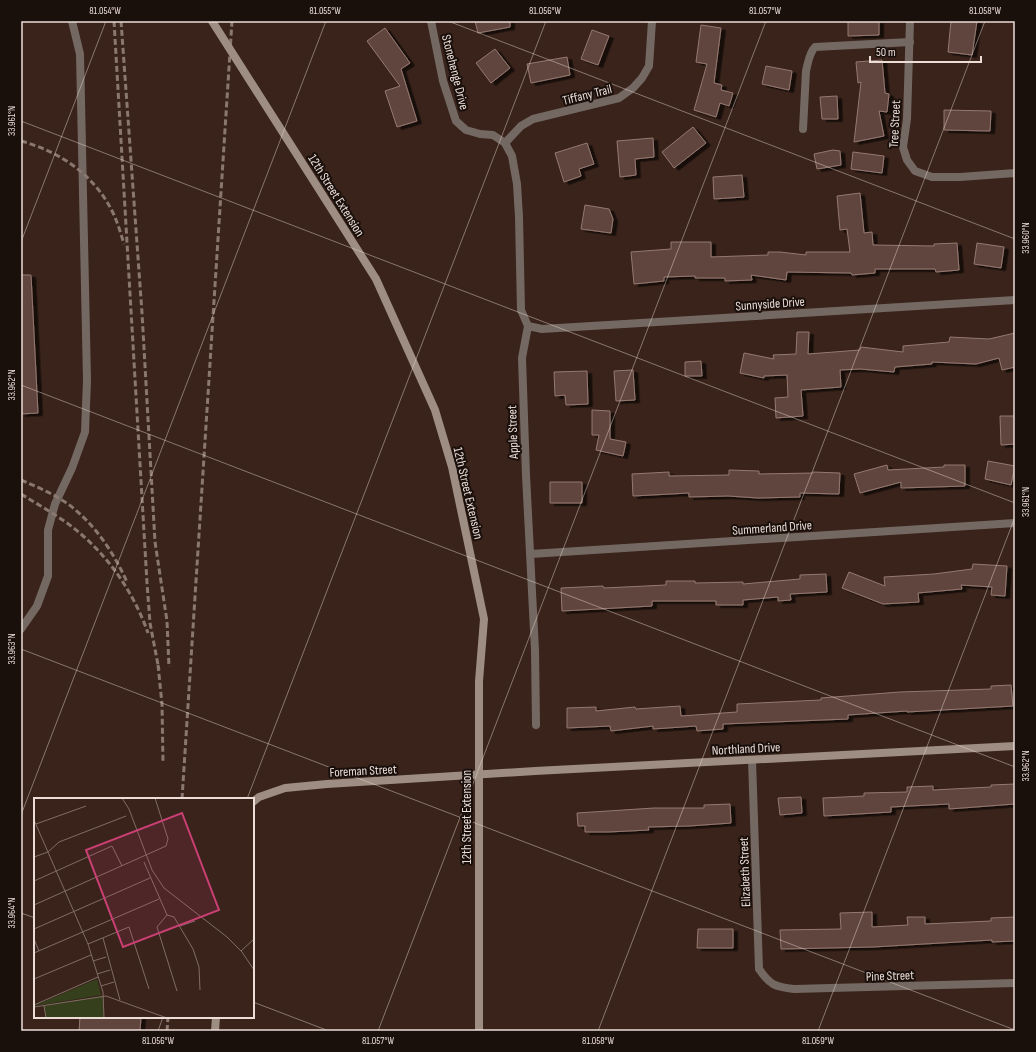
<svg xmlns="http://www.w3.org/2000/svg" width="1036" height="1052" viewBox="0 0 1036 1052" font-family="'Sofia Sans Condensed',sans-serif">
	<defs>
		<filter id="shadow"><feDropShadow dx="4.5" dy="2.5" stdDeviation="0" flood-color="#0009"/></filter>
	</defs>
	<rect width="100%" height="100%" fill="#39231a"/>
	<path fill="#5f453e" stroke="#957971" filter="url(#shadow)" d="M475,21h35v6l-32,6z
		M848,21h31v14l-31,1z
		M951,21h26l-5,34 -24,-3z
		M701,25l20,3 -7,55 8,2 -1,5 12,3 -4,13 -9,-3 -4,14 -22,-7 13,-46 -11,-2z
		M385,28l25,35 -9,6 16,52 -20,6 -12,-36 15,-5 -33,-45z
		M592,30l17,6 -11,29 -17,-6z
		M495,49l15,19 -19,15 -15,-20z
		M567,57l3,18 -39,8 -4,-19z
		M882,60l3,33 4,1 -2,18 -8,-1 5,25 -30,6 7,-60 -3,1 -2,-21z
		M766,66l26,5 -3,19 -27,-6z
		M837,96l1,23h-16l-2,-22z
		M944,110l47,1 -1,20 -46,-1z
		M693,127l13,16 -32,25 -12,-16z
		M653,138l1,19 -19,2 1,16 -16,2 -3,-36z
		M587,143l7,21 -15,5 2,7 -17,6 -9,-29z
		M833,150l7,1 1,14 -24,4 -3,-15z
		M853,152l31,4 -2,17 -31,-4z
		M742,175l2,22 -30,2 -1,-22z
		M860,193l4,40 8,-1 1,13 61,1v-2l23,-1 2,27 -23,2 -1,-3h-60v4l-23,2 -1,-2 -64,-1 -1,8 -35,-5 1,5 -27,1v-3h-30v-2l-31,1v4l-30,3 -3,-32 40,-3v-7h40v15l57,-2v-3h12l26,3v-3h44l-3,-23 -7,1 -3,-34z
		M585,205l24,4 4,10 -2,14 -30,-4z
		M977,243l27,4 -3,21 -27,-4z
		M21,275h10l7,138 -17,1z
		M797,332h12l-1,22 52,-4 1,-3 42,5v-6l46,-4 1,-5 39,2 26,-6v34l-13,3 -3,-12 -23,6 -44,-2v2l-37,3 -1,5 -34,-3 -20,1 1,17 -40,3 2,26 -27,2 -1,-20 13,-1 -1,-22 -23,1v2l-24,-5 4,-20 30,6 -1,-4 23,-1z
		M701,361l1,15h-17v-14z
		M633,370l2,30 -19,1 -2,-30z
		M587,371l1,33 -22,1 -1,-10 -10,1 -1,-24z
		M592,410l18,1v28l16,3 -3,14 -27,-6 3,-15h-7z
		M1000,416h15v28l-14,1z
		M988,461l27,5 -4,19 -26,-6z
		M887,465l1,5 56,-3v-2h21v21l-64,2v-6l-41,11 -6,-19z
		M729,470l30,1v3l54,-1v-1l27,1 -1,21 -39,-1v4l-42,1 -30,-2 -39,1v-4l-56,3 -1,-22 37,-2v4l60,-1z
		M550,482h32v21h-32z
		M973,564l34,2 -2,30 -14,-1 1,-8 -31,-2 1,4 -44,4 1,9 -36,2 -41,-16 7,-16 36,14 -1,-9 50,-3 38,-5z
		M826,574l1,18 -37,2 1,6 -13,1v-4l-35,3v5h-27v-4h-64v5l-90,5 -1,-23 42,-2 1,2 62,-3v-4h29v2l48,-1v2l57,-5v-4z
		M1011,685l2,21 -106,6v-1l-59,4v4l-125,5v5l-26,2 -1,-5 -43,3v-3l-42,5 -1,-5 -43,2v-20l29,-1v4l39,-4 1,2 44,-3 1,10 56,-4v-8l84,-4v-2l79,-6 91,-3v-3z
		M1015,784v20l-66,5v-5l-58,3v5l-67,4 -1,-18 41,-2v-3l43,-1v-5l26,-1v4l58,-3v-2z
		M801,797l1,16 -22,2 -2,-17z
		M730,804l1,19 -42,3 -41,1 1,3 -41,2h-23v-6h-7l-1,-13 77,-5h50v-3z
		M872,912v15l36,-2 -1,-8h18v7l66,-3v-3l24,-1v24l-23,1v-2l-119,7 -92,2 -1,-19 61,-1 -1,-16z
		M698,929h35v19h-36z
		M80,1017h61l-1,14h-61z"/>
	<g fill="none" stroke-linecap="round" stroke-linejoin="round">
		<path stroke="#746962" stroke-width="8" d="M803,129l3,-58c2,-8 3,-18 9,-24l95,-5
			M21,629l16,-23 11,-30v-46l7,-26 17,-36 13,-36 2,-52 -7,-326 -8,-33"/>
		<path stroke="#746962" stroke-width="8" d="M431,21l12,60 13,40 10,9 14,4 13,1 12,8 7,13 5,28 2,33 2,93 7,16 -6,32 4,117 9,175 1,75
			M910,21l-3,98 -4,28 4,13 8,11 17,6h28l55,-4
			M505,143l16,-17 12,-7 86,-21 14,-10 9,-10 7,-12 3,-45
			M528,326l14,3 473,-29
			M531,554l484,-31
			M752,760l7,209c11,16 16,18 35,20l221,-6"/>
		<path stroke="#9e8d82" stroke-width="8" d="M253,802l6,-5 26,-9 42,-4 208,-13 480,-25
			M215,1031l1,-14"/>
		<path stroke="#8a7870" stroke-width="3" stroke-dasharray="6 3" stroke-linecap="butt" d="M114,21l33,562 3,40 9,47
			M121,21l21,292 13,229 12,79 2,46
			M21,141c40,11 75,35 93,74 4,9 7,19 10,29
			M21,480c16,7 33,14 47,24 26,19 46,49 59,78
			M21,494c21,13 43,25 61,41 30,26 53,61 66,98
			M158,665l4,39 1,59
			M182,799l50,-778
			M167,1031l1,-14"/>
		<path stroke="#9e8d82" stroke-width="8" d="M212,21l164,258 59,131 17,57 32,152 -5,62v350"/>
	</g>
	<path fill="none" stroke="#ecddd7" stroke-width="1" stroke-opacity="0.45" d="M448,21l567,218M21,121l994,382M21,242l85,-221M21,385l994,382M21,649l994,381M247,799l299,-778M21,815l305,-794M21,913l14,5M253,1002l76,29M158,1031l5,-14M378,1031l388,-1010M598,1031l387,-1010M818,1031l197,-514"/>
	<g text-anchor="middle" stroke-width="4" stroke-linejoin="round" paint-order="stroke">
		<g font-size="13" fill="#ecddd7" stroke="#190f0b">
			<text transform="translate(456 72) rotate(76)" y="5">Stonehenge Drive</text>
			<text transform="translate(587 94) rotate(-14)" y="5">Tiffany Trail</text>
			<text transform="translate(894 124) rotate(-87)" y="5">Tree Street</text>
			<text transform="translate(337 195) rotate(58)" y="5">12th Street Extension</text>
			<text transform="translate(770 303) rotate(-4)" y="5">Sunnyside Drive</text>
			<text transform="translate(512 432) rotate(-92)" y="5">Apple Street</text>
			<text transform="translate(469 493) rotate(77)" y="5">12th Street Extension</text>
			<text transform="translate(772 527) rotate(-4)" y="5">Summerland Drive</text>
			<text transform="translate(746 748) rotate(-3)" y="5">Northland Drive</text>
			<text transform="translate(363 770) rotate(-3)" y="5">Foreman Street</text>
			<text transform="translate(466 817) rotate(-90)" y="5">12th Street Extension</text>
			<text transform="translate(744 872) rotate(-92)" y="5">Elizabeth Street</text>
			<text transform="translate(890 975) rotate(-2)" y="5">Pine Street</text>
		</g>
	</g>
	<g transform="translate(34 798)">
		<rect width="220" height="220" fill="#39231a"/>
		<path d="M63,181l4,16 -67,11zM69,198l1,22h-58l-2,-12z" fill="#363f1c"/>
		<path fill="none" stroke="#816d66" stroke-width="1" d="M88,0l7,11 23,61 12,18 63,49 15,15 12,18M0,22l54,124 15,48 1,26M2,26l50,-18M0,59l14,-5 11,-10 67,-26M110,64l23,53M0,83l78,-35 10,20M0,107l132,-59 2,-7 -13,-41M133,117l7,2 19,32 6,18 1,23M133,117l-10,12 20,64M146,128l15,-5M0,131l116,-51M69,140l17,62M0,141l5,12M54,146l41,-17 20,62M207,153l13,-12M0,155l125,-54M59,163l13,-4M63,176l13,-4M0,181l57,-24M67,188l13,-4M0,207l64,-28M10,208l2,12M0,209l72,-11 61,22"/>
		<path fill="#ca3f74" fill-opacity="0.15" stroke="#ca3f74" stroke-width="2" d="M148,15l37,97 -96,37 -37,-97z"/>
		<rect width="220" height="220" fill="none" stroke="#ecddd7" stroke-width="2"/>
	</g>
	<rect width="1036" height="1052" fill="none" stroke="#190f0b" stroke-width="44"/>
	<path d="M870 56v6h111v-6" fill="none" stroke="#ecddd7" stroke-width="2"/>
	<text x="876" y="56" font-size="12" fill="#ecddd7" stroke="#190f0b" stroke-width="3" paint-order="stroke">50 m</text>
	<rect x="22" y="22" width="992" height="1008" fill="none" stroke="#ecddd7" stroke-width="1.5"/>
	<g font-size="10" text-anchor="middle" fill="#ecddd7">
		<text x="105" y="14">81.054°W</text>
		<text x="325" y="14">81.055°W</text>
		<text x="545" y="14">81.056°W</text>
		<text x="765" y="14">81.057°W</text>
		<text x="985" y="14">81.058°W</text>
		<text transform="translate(11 121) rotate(-90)" y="4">33.961°N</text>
		<text transform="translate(1025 238) rotate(-90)" y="4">33.960°N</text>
		<text transform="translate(11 385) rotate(-90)" y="4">33.962°N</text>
		<text transform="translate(1025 502) rotate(-90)" y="4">33.961°N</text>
		<text transform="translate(11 649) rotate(-90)" y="4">33.963°N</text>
		<text transform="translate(1025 766) rotate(-90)" y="4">33.962°N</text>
		<text transform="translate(11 913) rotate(-90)" y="4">33.964°N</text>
		<text x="158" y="1044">81.056°W</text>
		<text x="378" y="1044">81.057°W</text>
		<text x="598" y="1044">81.058°W</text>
		<text x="818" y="1044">81.059°W</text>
	</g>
</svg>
